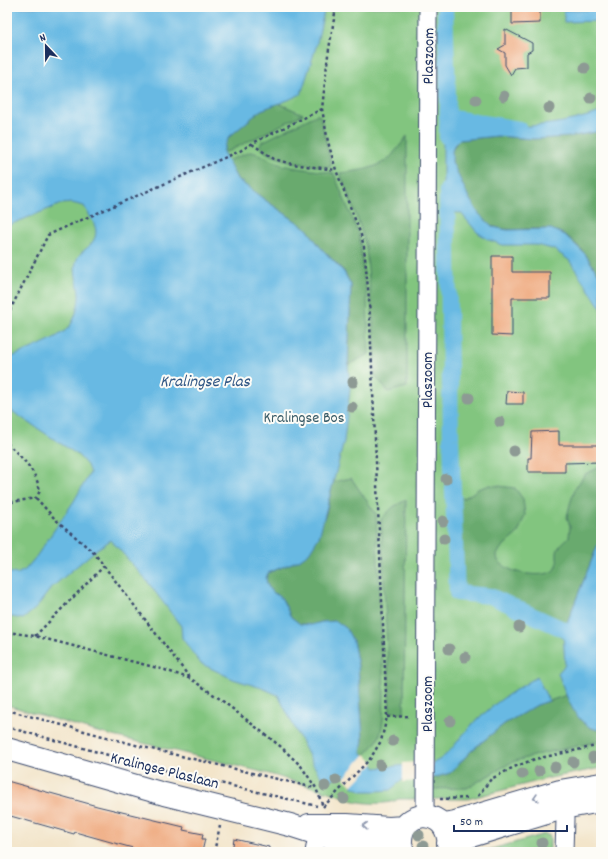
<svg xmlns="http://www.w3.org/2000/svg" width="608" height="859" viewBox="0 0 608 859" font-family="Dekko,sans-serif">
	<rect width="100%" height="100%" fill="#fdfcf7"/>
	<filter id="ink" filterUnits="userSpaceOnUse"><feTurbulence type="fractalNoise" baseFrequency=".025" numOctaves="2"/><feDisplacementMap in="SourceGraphic" scale="8" xChannelSelector="R" yChannelSelector="G"/><feConvolveMatrix kernelMatrix="1 2 1 2 8 2 1 2 1" color-interpolation-filters="sRGB"/></filter>
	<filter id="wash" filterUnits="userSpaceOnUse"><feTurbulence type="fractalNoise" baseFrequency=".012" numOctaves="4" result="noise"/><feDisplacementMap in="SourceGraphic" scale="16" xChannelSelector="R" yChannelSelector="G"/><feGaussianBlur stdDeviation="0.9" result="paint"/><feColorMatrix in="noise" values="0 0 0 0 0 0 0 0 0 0 0 0 0 0 0 0 0 1.4 0 .05"/><feComposite in="paint" operator="in"/></filter>
	<g filter="url(#wash)">
		<rect width="100%" height="100%" fill="#f3e5ca"/>
		<path fill="#82c57f" stroke="#4e7a6e" d="M168,7h433v761l-51,10 -82,21h-70c-8,7 -45,5 -53,-2l-79,-24 -169,-41 -90,-27v-567z
			M545,834l5,2v16h-69z"/>
		<path fill="#69aa6e" stroke="#426c66" d="M278,103l25,11 -74,37 -6,1 2,-7 4,-8 32,-27z
			M316,115h3l2,3 10,46 -1,3c-14,0 -57,-7 -67,-17 -2,-1 -2,-4 -3,-5l2,-3z
			M601,131v147c-10,-15 -21,-35 -38,-44 -12,-6 -19,-5 -32,-5 -12,0 -25,2 -36,-2 -17,-6 -30,-36 -37,-51 -7,-14 -11,-23 1,-36l38,-4 37,3 56,-6z
			M407,136v251l-19,5 -13,-17v-30l-9,-98 -7,-24 -19,-50c18,-2 40,-4 53,-19 5,-6 10,-12 14,-18z
			M250,152c12,1 21,10 32,13 15,4 32,5 47,7l5,2 25,61 8,63 2,56 -21,11 3,-80 -7,-14 -24,-24 -13,-18 -42,-29 -28,-21 -10,-18z
			M601,467v32l-2,22 1,18 -37,94v6l-15,-18 -20,-14 -21,-9 -23,-2h-34l-1,-100 14,2 5,-2 10,-7 12,-4 25,3 8,11 2,16 -7,18 -17,15 -4,7 1,6c5,4 10,8 16,10 9,3 38,8 43,-5 1,-3 0,-7 0,-10 -1,-9 6,-13 12,-19l1,-11 -3,-9 3,-13 5,-15 10,-15z
			M351,478l25,36 8,180c-1,15 1,34 -7,47 -3,5 -9,10 -13,15l-3,-4 2,-13 -5,-73 -5,-25 -7,-12 -10,-8 -14,1 -11,3 -11,-1 -9,-7 -9,-18 -12,-9 -3,-6 -1,-6 2,-5 31,-13 27,-46 7,-32z
			M406,500l-2,213 -14,-1 -9,-193 12,-12z
			M567,695l7,15 17,18 10,2v11l-61,13 -28,8 -45,26 -35,1 1,-11 17,-5 22,-23 32,-26 33,-19z"/>
		<path fill="#68b9e3" stroke="#4274a0" d="M7,7h318l-9,40 -15,47 -13,6 -27,10 -32,27 -4,8 -2,7 14,27 28,21 42,29 13,18 24,25 7,13 -3,80 2,24 -6,52 -25,96 -10,16 -10,7 -31,13 -2,5 1,6 3,6 12,9 9,18 9,7 11,1 11,-3 14,-1 10,7 7,13 5,25 5,73 -2,13 12,12 2,4 58,-5c16,-6 25,-24 37,-36 5,-6 10,-10 16,-15 15,-14 33,-24 51,-35l12,24 -12,4 -33,19 -32,26 -22,23 -17,5 -31,2 -12,10 -14,1h-14l-10,-5 1,-1 -10,-9 -15,5 -5,-2 -9,-13 -36,-71 -16,-7 -29,-9 -33,-16 -18,-25 -1,-12 -34,-45 -36,-41 -14,9 -46,39 -15,20 -13,11 -16,-3v-44l10,2 8,-4 11,-13 38,-56 16,-28 -3,-8 -9,-10 -71,-47v-50l5,-1c15,-7 48,-19 57,-30 6,-7 9,-20 10,-29 1,-12 -6,-24 -3,-36 2,-7 6,-10 11,-14 17,-15 6,-26 -3,-42l-12,-3 -11,1 -54,22z
			M564,10h37v11l-37,1z
			M601,112v19l-33,6 -34,2 -37,-3 -38,4 -5,5 -2,6v11l17,36 10,16 14,13 14,3 44,-1 14,6 20,19 16,24v30l-32,-48 -16,-11 -17,-4h-33l-14,-5 -12,-8 -16,-19 -18,-1v-96h10l2,5c13,6 29,6 43,6 38,0 67,-3 103,-15z
			M601,499v231c-3,0 -7,-1 -9,-2 -20,-9 -27,-37 -34,-55l7,-8 -2,-32 37,-94 -1,-18z"/>
		<path fill="#f3e5ca" d="M365,754l9,9 -22,23 -8,-8z
			M432,761v19l-29,2v-19z"/>
		<g fill="none" stroke-linecap="round" stroke-linejoin="round">
			<path stroke="#68b9e3" stroke-width="16" d="M445,7l3,90 -1,40
				M447,117l72,12
				M447,190l4,249 6,154 33,3 75,34 36,10"/>
		</g>
		<g id="blocks">
			<path fill="#eea578" d="M512,7h28v16l-28,1z
				M505,29l27,14v7l-5,3v14l-12,1 -4,7 -6,-10v-12l-7,-4 7,-4z
				M492,256h20v16h38v26h-38v38l-20,-1z
				M507,391l16,1v12h-17z
				M559,431v14h41v17l-35,1v9h-37v-14h3l1,-26z
				M7,781l90,25 87,21 -1,3 20,4 -1,5h3l-3,13h-41l-13,-3 -1,3h-5l-10,-2 1,-2 -15,-4 -43,-12 -1,2 -67,-19z
				M234,839l35,8v5h-37z"/>
		</g>
	</g>
	<g filter="url(#ink)">
		<use href="#blocks" fill-opacity="0" stroke="#3b4a6e" stroke-width="1"/>
		<g fill="none" stroke-linecap="round" stroke-linejoin="round">
			<defs>
				<path id="minor" d="M561,797l4,22 -1,33
					M425,816l3,-809
					M314,852l5,-27"/>
				<path id="secondary" d="M7,749l157,45 126,31 56,18 33,3 23,1
					M442,824l13,-2 105,-31 41,-7
					M309,825h38l42,3 15,-1
					M401,841c0,-31 42,-34 47,-3
					M448,843l115,-35 38,-7"/>
			</defs>
			<use href="#minor" stroke="#3b4a6e" stroke-width="19"/>
			<use href="#secondary" stroke="#3b4a6e" stroke-width="24"/>
			<path stroke="#3b4a6e" stroke-width="2.5" stroke-dasharray="3 3" stroke-linecap="butt" d="M252,144l22,15 18,5 44,6
				M7,316l41,-81 31,-14 161,-70 11,-7 71,-35
				M7,443c15,15 29,27 33,48l-4,7 -29,5
				M36,498l19,21 39,34 96,125
				M7,632l28,4 130,34 26,9 29,20 60,47 21,20 15,22 7,19
				M35,636l70,-71
				M7,710l136,37 172,41
				M387,717l24,-1
				M7,727l141,39 169,40
				M478,796l13,-17 23,-12 21,-8 66,-14
				M440,799l29,-1
				M323,807l47,-48 11,-18 6,-24 -18,-418 -5,-52 -3,-12 -25,-65 -8,-28 -6,-33 6,-54 8,-48
				M214,852l6,-26"/>
			<use href="#minor" stroke="#fff" stroke-width="17"/>
			<use href="#secondary" stroke="#fff" stroke-width="22"/>
		</g>
		<g fill="#8d9a94">
			<circle cx="585" cy="68" r="5.5"/>
			<circle cx="504" cy="96" r="5.5"/>
			<circle cx="591" cy="98" r="5.5"/>
			<circle cx="476" cy="100" r="5.5"/>
			<circle cx="549" cy="108" r="5.5"/>
			<circle cx="353" cy="382" r="5.5"/>
			<circle cx="469" cy="398" r="5.5"/>
			<circle cx="352" cy="407" r="5.5"/>
			<circle cx="500" cy="422" r="5.5"/>
			<circle cx="514" cy="451" r="5.5"/>
			<circle cx="446" cy="479" r="5.5"/>
			<circle cx="443" cy="521" r="5.5"/>
			<circle cx="444" cy="539" r="5.5"/>
			<circle cx="519" cy="627" r="5.5"/>
			<circle cx="449" cy="649" r="5.5"/>
			<circle cx="465" cy="657" r="5.5"/>
			<circle cx="450" cy="721" r="5.5"/>
			<circle cx="393" cy="741" r="5.5"/>
			<circle cx="593" cy="757" r="5.5"/>
			<circle cx="573" cy="762" r="5.5"/>
			<circle cx="380" cy="765" r="5.5"/>
			<circle cx="555" cy="767" r="5.5"/>
			<circle cx="539" cy="771" r="5.5"/>
			<circle cx="522" cy="774" r="5.5"/>
			<circle cx="336" cy="780" r="5.5"/>
			<circle cx="325" cy="786" r="5.5"/>
			<circle cx="344" cy="799" r="5.5"/>
			<circle cx="419" cy="835" r="5.5"/>
			<circle cx="542" cy="843" r="5.5"/>
			<circle cx="423" cy="846" r="5.5"/>
		</g>
		<defs><path id="oneway-chevron" d="M-2-3.5L2.5 0L-2 3.5" fill="none" stroke-width="1.6" stroke-linecap="round" stroke-linejoin="round"/></defs>
		<g stroke="#8d97ae">
			<use href="#oneway-chevron" transform="translate(536 798) rotate(164)"/>
			<use href="#oneway-chevron" transform="translate(365 826) rotate(-176)"/>
		</g>
	</g>
	<g text-anchor="middle" stroke-width="4" stroke-linejoin="round" paint-order="stroke">
		<g font-size="16" fill="#1b2f5e" stroke="#fdfcf7">
			<text transform="translate(427 56) rotate(-89)" y="6">Plaszoom</text>
			<text transform="translate(426 380) rotate(-90)" y="6">Plaszoom</text>
			<text transform="translate(426 704) rotate(-90)" y="6">Plaszoom</text>
			<text transform="translate(165 769) rotate(14)" y="6">Kralingse Plaslaan</text>
		</g>
		<g font-size="16" fill="#3a5c68" stroke="#fdfcf7">
			<text x="304" y="422">Kralingse Bos</text>
		</g>
		<g font-size="17" font-style="italic" fill="#325886" stroke="#fdfcf7">
			<text x="205" y="386">Kralingse Plas</text>
		</g>
	</g>
	<rect width="608" height="859" fill="none" stroke="#fdfcf7" stroke-width="24"/>
	<g transform="translate(46 46) rotate(338)" stroke="#fdfcf7" stroke-width="3" paint-order="stroke">
	<path d="M0-3L7 15L0 10L-7 15Z" fill="#1b2f5e"/>
	<text y="-6" font-size="11" font-weight="bold" text-anchor="middle" fill="#1b2f5e">N</text>
	</g>
	<path d="M454 825v6h113v-6" fill="none" stroke="#1b2f5e" stroke-width="2"/>
	<text x="460" y="825" font-size="12" fill="#1b2f5e" stroke="#fdfcf7" stroke-width="3" paint-order="stroke">50 m</text>
</svg>
